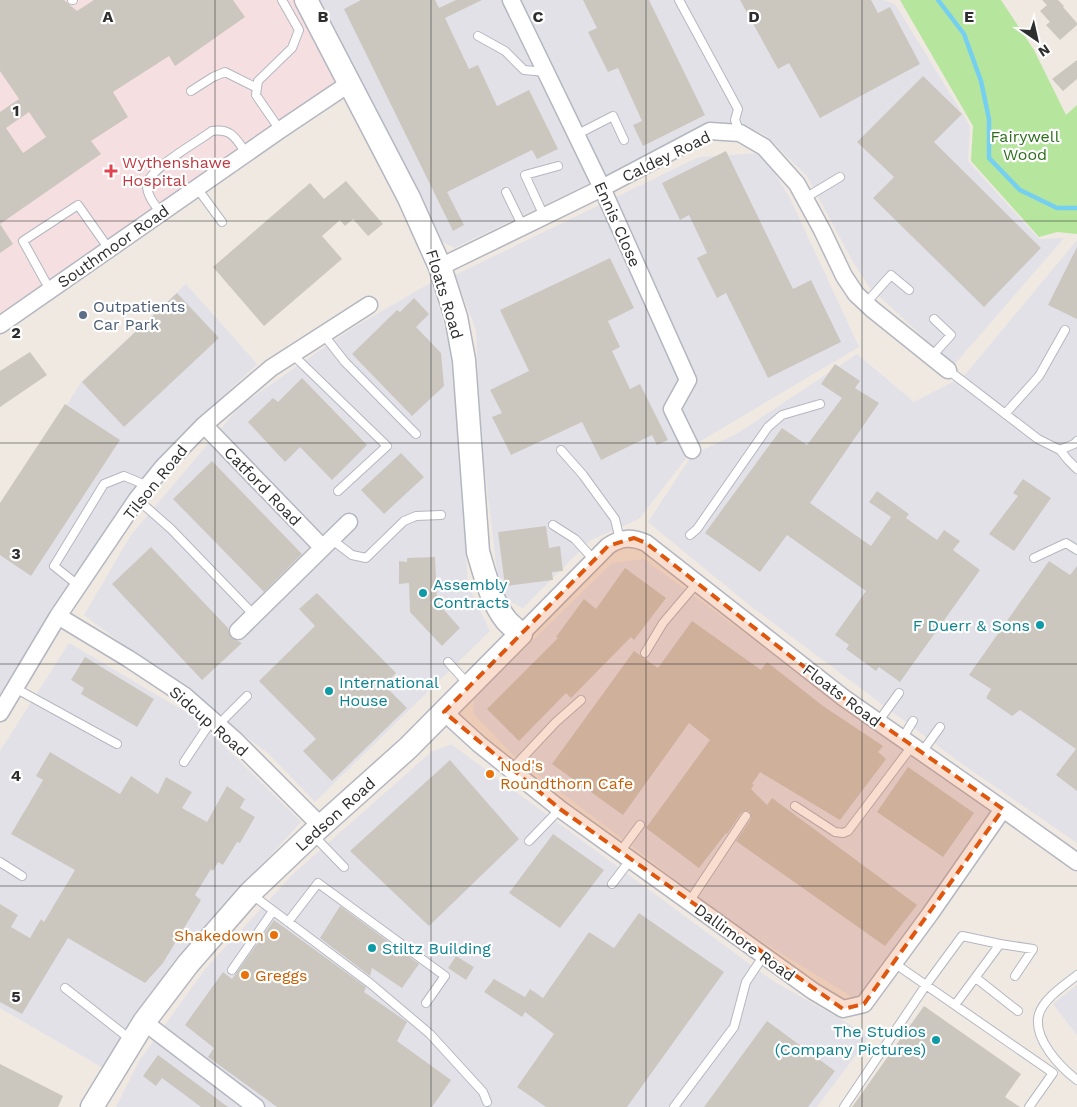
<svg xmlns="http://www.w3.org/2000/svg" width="1077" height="1107" viewBox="0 0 1077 1107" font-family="'Work Sans',sans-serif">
	<rect width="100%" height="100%" fill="#efe9e1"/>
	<path fill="#e3e1e8" d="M317,0h567l11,4 75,122 -2,35 71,78 25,-1 -110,127 -84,-77 -17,-26 -46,-86 -43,-42 -16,-6 -25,-4 -100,43 -169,81 -14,-8z
		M762,153l28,45 69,149 -160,95 -60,77 -48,21 -68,68 -23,-11 -19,-160 -5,-107 -21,-55 244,-118z
		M1077,240v603l-115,-79 -214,-160 -100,-82 44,-67 46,-22 119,-79 57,48 50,-26z
		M432,282l20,73 16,230 22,46 -175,171 -46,-48 -185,-139 47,-80 109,-129 111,-77z
		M186,284l71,80 -91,87 -114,162 -52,87v-190l82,-129z
		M644,559l203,150 148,105 -138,186 -120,-74 -220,-167 -44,-46 1,-15 138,-135z
		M69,643l127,75 105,104 -124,135 -74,111 -103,-60v-257z
		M451,744l322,237 97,55 -53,71h-701l23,-46 67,-93 87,-94 138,-122z
		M1077,985v50l-24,-31z"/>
	<path fill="#f5dfe0" d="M0,0h306l44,83 -350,242z"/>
	<path fill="#b6e59e" d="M900,0h101l33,50 32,65 11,-10v129l-20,-2 -18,5 -68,-76 2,-35z"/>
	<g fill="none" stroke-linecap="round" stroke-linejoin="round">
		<path stroke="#75cff0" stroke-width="4.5" d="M938,0l26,34 17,47 8,38v39l31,32 37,18h20"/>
	</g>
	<path fill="#cbc7bf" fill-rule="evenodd" d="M0,0h64l13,11 17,-11h139l12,17 -70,49 -6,-10 -56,36 15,25 -37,24 10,13 -101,70v-112l19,-13 -19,-28zM29,112l17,25 -23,16 -17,-25z
		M361,0h74l4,8 17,-8h26l-37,18 24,51 9,-4 19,41 32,-16 29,59 -21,10 -5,-9 -85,42 17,33 -11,6 -109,-222z
		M583,0h66l56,115 -62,31 -10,-21 9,-4 -24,-53 -10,4 -20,-40 9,-4z
		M740,0h131l7,13 12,-6 30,57 -100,54 -31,-55 -11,6z
		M1042,0h16l6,6 -1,1 14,16v2l-17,15 -14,-15 4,-3 -10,-11 7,-6z
		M1077,60v19l-14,12 -11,-12z
		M923,76l39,38 -28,28 107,106 -57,59 -111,-109 21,-21 -37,-35z
		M726,151l67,138 18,-9 30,62 -73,36 -42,-85 -9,5 -20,-40 10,-5 -18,-38 -9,5 -18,-37z
		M346,181l37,43 -15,12 -15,-17 -8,7 -5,-6 -18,16 20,23 -78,67 -51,-59 97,-84 14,16z
		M0,224l13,20 -13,9z
		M1077,247v72l-29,-14z
		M610,258l24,50 -26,13 12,26 -8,4 18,38 10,-5 28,56 -11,5 -5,-10 -51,25 -19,-38 -71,33 -19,-38 10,-4 -12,-23 39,-19 -29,-61z
		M177,293l42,45 -95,89 -42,-45z
		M414,298l15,16 -13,13 25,26 3,33 -32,30 -60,-62 45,-44 3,2z
		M30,352l17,23 -47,32v-36z
		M835,364l25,17 -5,7 24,15 -69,100 61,43 20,-29 -22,-15 8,-11 32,23 -3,4 31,22 7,-10 16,11 -7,9 27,20 -80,112 -21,-15 -3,4 -30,-22 3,-4 -14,-10 31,-44 -79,-56 -27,37 -55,-39 77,-105 25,17 35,-47 -21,-14z
		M302,378l65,67 -35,35 -32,-33 -15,15 -37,-40 25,-24 5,4z
		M65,404l55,36 -89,136 -31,-21v-52z
		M401,453l23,24 -40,37 -23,-24z
		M212,461l90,93 -38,38 -91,-93z
		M1023,479l28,19 -37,53 -25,-17 29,-38 -5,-3z
		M546,526l3,22 11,-2 3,25 -11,1 1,8 -48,6 -7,-54z
		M151,547l77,81 3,10 11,5 -40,37 -90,-96z
		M435,557l2,45 23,26 -18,18 -32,-34 -1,-29 -10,1v-23l8,1v-4z
		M1049,561l21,14 7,-9v225l-21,-16 20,-26 -56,-39 -8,6 -26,-18 5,-9 -22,-14z
		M625,568l41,30 -32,42 -3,-3 -60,61 -5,-5 -47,48 -32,-32 71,-71 -2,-1 28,-38 12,10z
		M317,593l79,80 -12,12 23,23 -75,73 -29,-30 13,-12 -57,-58 56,-55 -16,-17z
		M692,621l69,49 6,-8 56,44 60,40 -5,6 8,7 -46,61 -80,-48 -8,12 2,1 -3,4 16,16 5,-7 145,107 -32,41 -149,-105 15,-22v-5l-2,-3h-5l-3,2 -14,21 -1,-1 -27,35 -53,-40 64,-88 -21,-17 -66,92 -71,-51 82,-113 24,17z
		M85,657l69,42 -17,28 -56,-33 3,-6 -13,-8z
		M50,752l70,42 11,-18 27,18 8,-17 26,15 -10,16 25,14 20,-36 18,13 -5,9 15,9 -15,26 -3,-1 -14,23 -5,-3 -5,9 -2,-2 -16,26 6,5 -38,63 -18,20 -77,-45 -46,76 -22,-12v-98l18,11 -7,12 19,11 11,-19 3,3 31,-52 -64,-36 32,-54 -7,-4z
		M450,760l69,79 -90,87 -79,-75z
		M908,767l66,46 -31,44 -66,-45z
		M553,834l51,36 -44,58 -51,-35z
		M340,906l79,58 -17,24 -30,-20 -2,8 -50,-38z
		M639,913l85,59 -97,135h-81l-29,-20 37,-53 -29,-22 -3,5 -38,-25 10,-13 31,18 5,-8 13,9 46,-66 25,16z
		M274,920l92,67 -2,5 43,30 -10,19 54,39 -19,27h-155l-69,-50 6,-9 -29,-23 38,-53 9,7z
		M456,956l18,11 -8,13 -18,-12z
		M924,1006l97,68 -16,23 15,10h-168z
		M767,1021l68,50 -27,36h-104z
		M158,1055l70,52h-27l-39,-29 -6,8 -13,-10z
		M0,1064l63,32 -5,11h-58z"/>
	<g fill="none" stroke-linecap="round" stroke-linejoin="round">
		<defs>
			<path id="lane" d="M72,0h1
				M679,0l59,109 -3,11 5,13
				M478,36l27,15 19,19 22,2
				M191,91l22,-14 12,-5 32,16
				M280,130l-24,-35 2,-14 34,-33 7,-18 -17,-30
				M576,135l37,-19 11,24
				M197,188l25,34
				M506,192l17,35
				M805,198l35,-21
				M161,213c-6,-8 -14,-17 -14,-28 1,-16 52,-44 65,-54 20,-3 24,8 34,22
				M544,216l-19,-41 33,-9
				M50,290l-27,-49 55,-36 31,44
				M866,303l25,-28 18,15
				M323,334l22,28 71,72
				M292,354l95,92 -49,45
				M931,357l20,-22 -17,-16
				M948,370l90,69 22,11 8,10 9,9
				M1005,414l34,-38 26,-46
				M561,450l22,25 32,44 5,21
				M1060,450l14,-6 3,-3
				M137,499l34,30 83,86
				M553,525l22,14 19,21
				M690,535l7,-6 71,-102 14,-12 38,-11
				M331,539l21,16 14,3 38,-37 12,-5 25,-1
				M1034,558l32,-15 11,7
				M79,586l-25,-20 50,-82 20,-8 24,10
				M645,653l18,-30 34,-40
				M448,662l20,22
				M15,688l102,56
				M878,722l21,-29
				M218,725l29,-29
				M902,739l11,-18
				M922,752l18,-25
				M184,762l28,-42
				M511,770l45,-48 25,-22
				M795,806l40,26 8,1 5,-2 64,-85
				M314,836l30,31
				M529,841l31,-32
				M620,852l20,-27
				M0,862l22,14
				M612,884l19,-25
				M251,894l120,90 59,50 53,58 4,10
				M689,902l57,-86
				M288,922l30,-39 127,93 -19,27
				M1000,944l33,5 -18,27
				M894,963l159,110 -24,34
				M232,970l41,-59
				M1077,975c-12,10 -33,23 -38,39 -7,24 21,53 38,66
				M976,978l42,33
				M65,988l65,51
				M674,1107l60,-80 12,-45 18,-27
				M844,1107l82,-122 36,-49 38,8 -45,61"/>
			<path id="street" d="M511,0l91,188 86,192 -16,29 20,41
				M440,267l162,-79 108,-57 30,2 24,14 33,37 25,46 22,46 12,18 16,15 76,61
				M0,325l280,-195 70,-47
				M204,425l118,122
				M58,616l71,43 56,37 50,44 86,86
				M238,631l111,-109
				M521,634l87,-88c13,-9 24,-9 38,-3l198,155 159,111 74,53
				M444,712l35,32 81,65 253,182 30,18 21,-5 66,-90 73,-105
				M0,713l58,-97 79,-117 26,-32 41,-42 67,-57 98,-63
				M144,1022l112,85"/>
			<path id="secondary" d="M92,1107l52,-85 44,-58 62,-71 62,-59 96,-86 113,-114c-5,-5 -11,-9 -15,-14 -15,-19 -21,-45 -28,-68l-14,-192 -8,-43 -16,-50 -31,-69 -103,-198"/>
		</defs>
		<use href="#lane" stroke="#b4b7c1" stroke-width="10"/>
		<use href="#street" stroke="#b4b7c1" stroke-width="19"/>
		<use href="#secondary" stroke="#b4b7c1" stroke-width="25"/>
		<use href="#lane" stroke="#fff" stroke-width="8"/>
		<use href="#street" stroke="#fff" stroke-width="16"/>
		<use href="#secondary" stroke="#fff" stroke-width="22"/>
	</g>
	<path fill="#df570e" fill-opacity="0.2" stroke="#df570e" stroke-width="4" stroke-dasharray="10 6" stroke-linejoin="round" d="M634,538l12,5 198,155 159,111 -139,195 -21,5 -283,-200 -116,-97 164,-166z"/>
	<path fill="none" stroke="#2e2e2e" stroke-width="1" stroke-opacity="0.55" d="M215,0v1107M431,0v1107M646,0v1107M862,0v1107M0,221h1077M0,443h1077M0,664h1077M0,886h1077"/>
	<path fill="#e0444e" stroke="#fff" stroke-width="2" d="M108.5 163.5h5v5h5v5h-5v5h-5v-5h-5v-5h5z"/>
	<circle fill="#5c6f8a" stroke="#fff" stroke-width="2" cx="83" cy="315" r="5"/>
	<g fill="#0f9aa8" stroke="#fff" stroke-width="2">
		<circle cx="423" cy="593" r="5"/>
		<circle cx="1040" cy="625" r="5"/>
		<circle cx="329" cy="691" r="5"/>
		<circle cx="372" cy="948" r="5"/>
		<circle cx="936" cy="1040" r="5"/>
	</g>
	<g fill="#e8710a" stroke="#fff" stroke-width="2">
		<circle cx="490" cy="774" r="5"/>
		<circle cx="274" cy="935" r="5"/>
		<circle cx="245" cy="975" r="5"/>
	</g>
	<g text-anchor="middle" stroke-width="4.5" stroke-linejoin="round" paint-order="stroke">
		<g font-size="16" fill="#2c6e1b" stroke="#fff">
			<text x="1025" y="142">Fairywell<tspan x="1025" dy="18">Wood</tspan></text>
		</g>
		<g font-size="16" fill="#2e2e2e" stroke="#fff">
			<text transform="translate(666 156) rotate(-26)" y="6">Caldey Road</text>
			<text transform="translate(618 224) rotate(66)" y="6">Ennis Close</text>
			<text transform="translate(113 246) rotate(-35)" y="6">Southmoor Road</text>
			<text transform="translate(445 294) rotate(73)" y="6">Floats Road</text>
			<text transform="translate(155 482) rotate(-51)" y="6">Tilson Road</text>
			<text transform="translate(263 486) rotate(46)" y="6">Catford Road</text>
			<text transform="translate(842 695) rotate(37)" y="6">Floats Road</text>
			<text transform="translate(209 721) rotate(41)" y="6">Sidcup Road</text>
			<text transform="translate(335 814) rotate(-42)" y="6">Ledson Road</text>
			<text transform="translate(745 942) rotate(36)" y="6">Dallimore Road</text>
		</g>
		<g font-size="16" fill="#be3a42" stroke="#fff" text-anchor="start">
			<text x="122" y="168">Wythenshawe<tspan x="122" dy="18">Hospital</tspan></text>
		</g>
		<g font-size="16" fill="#4e5e75" stroke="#fff" text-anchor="start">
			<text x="93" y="312">Outpatients<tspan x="93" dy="18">Car Park</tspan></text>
		</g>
		<g font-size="16" fill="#0d838f" stroke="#fff" text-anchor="start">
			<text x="433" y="590">Assembly<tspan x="433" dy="18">Contracts</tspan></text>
			<text x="1030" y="631" text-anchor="end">F Duerr &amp; Sons</text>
			<text x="339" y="688">International<tspan x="339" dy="18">House</tspan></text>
			<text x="382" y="954">Stiltz Building</text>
			<text x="926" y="1037" text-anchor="end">The Studios<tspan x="926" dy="18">(Company Pictures)</tspan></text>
		</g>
		<g font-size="16" fill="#c56008" stroke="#fff" text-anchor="start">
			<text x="500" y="771">Nod's<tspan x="500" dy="18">Roundthorn Cafe</tspan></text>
			<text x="264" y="941" text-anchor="end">Shakedown</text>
			<text x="255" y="981">Greggs</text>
		</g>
	</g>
	<g font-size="16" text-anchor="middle" font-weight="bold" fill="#2e2e2e" stroke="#fff" stroke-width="4.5" stroke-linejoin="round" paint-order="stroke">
		<text x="108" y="22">A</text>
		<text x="323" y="22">B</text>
		<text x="538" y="22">C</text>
		<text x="754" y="22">D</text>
		<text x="969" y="22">E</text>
		<text x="16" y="116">1</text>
		<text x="16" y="338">2</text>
		<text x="16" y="559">3</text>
		<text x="16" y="781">4</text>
		<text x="16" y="1002">5</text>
	</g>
	<g transform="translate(1037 40) rotate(146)" stroke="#ffffff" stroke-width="4" paint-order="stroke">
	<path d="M0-4L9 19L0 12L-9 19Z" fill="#2e2e2e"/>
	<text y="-8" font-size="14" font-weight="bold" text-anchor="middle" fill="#2e2e2e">N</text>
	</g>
</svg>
